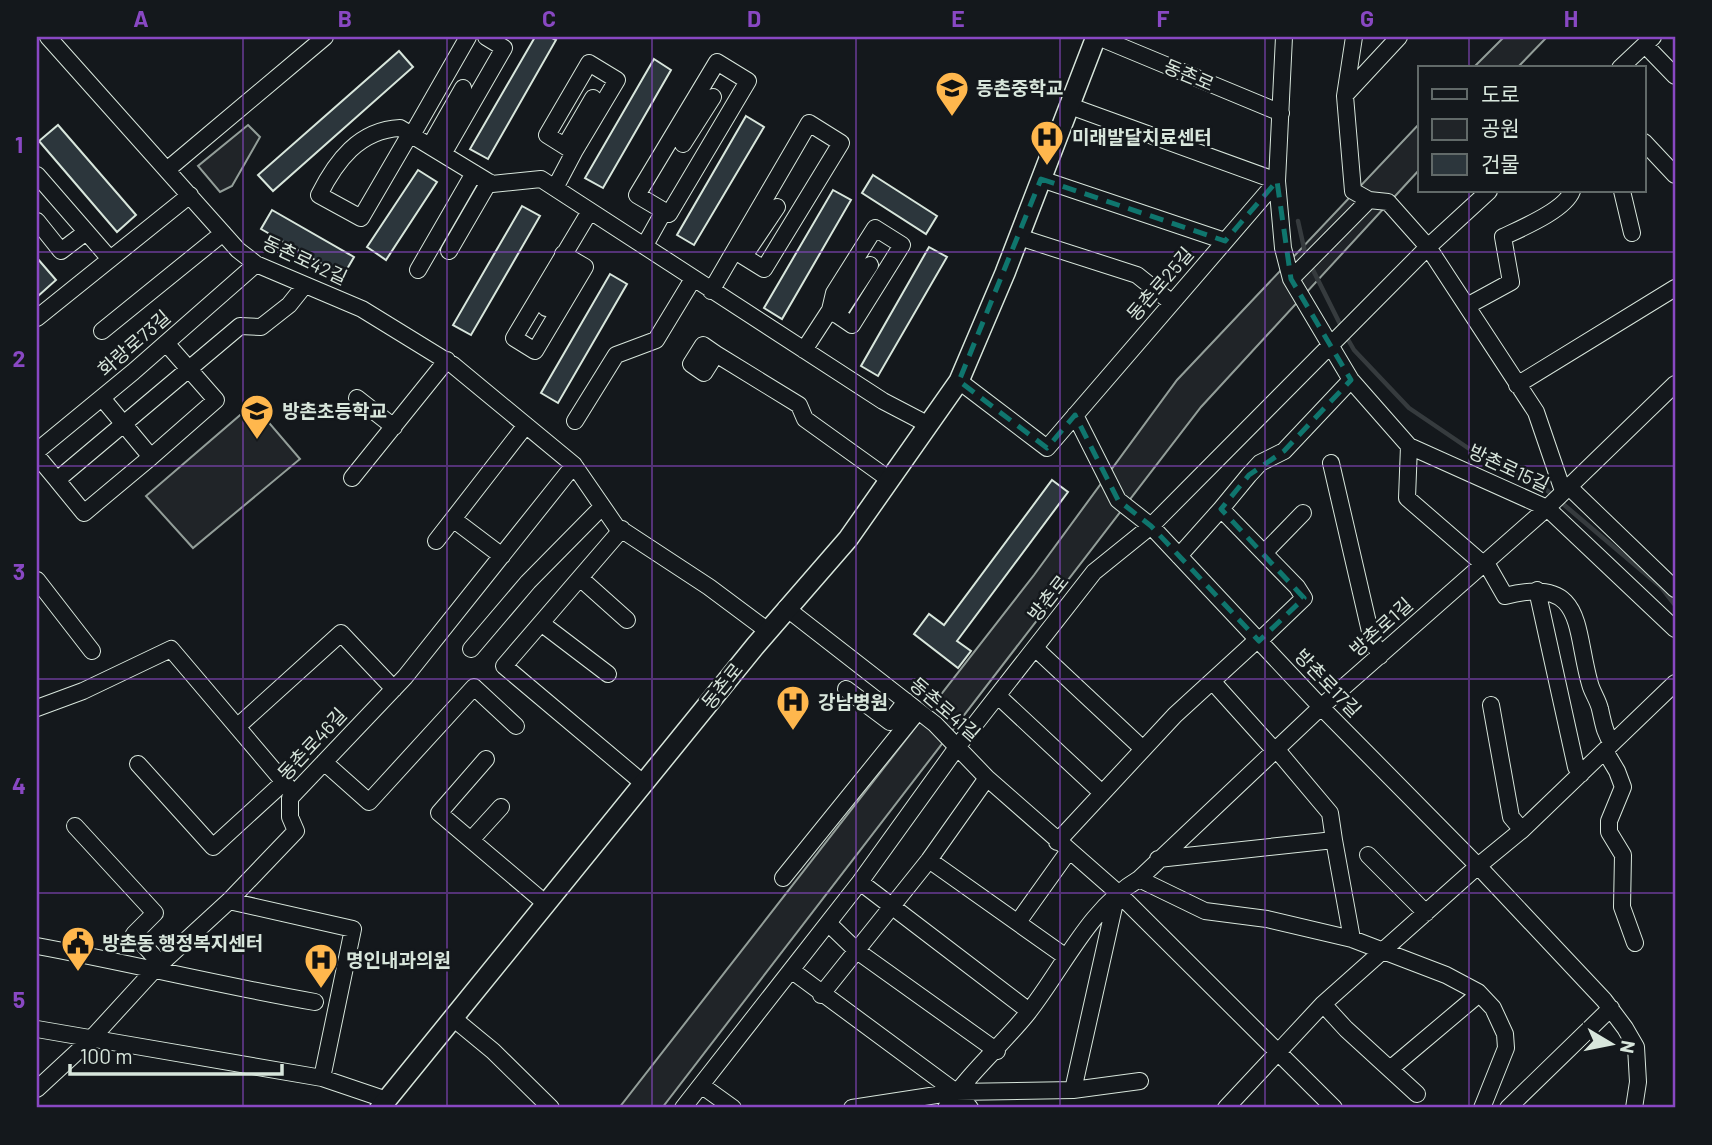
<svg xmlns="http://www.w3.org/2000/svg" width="1712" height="1145" viewBox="0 0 1712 1145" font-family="Barlow,'Noto Sans KR',sans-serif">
	<rect width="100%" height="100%" fill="#14181c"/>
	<path fill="#202428" stroke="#939e99" stroke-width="2" d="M1504,37h43l-30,31h-44z
		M1420,123v46l-219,238 -539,701h-43l415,-533 143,-195z
		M248,125l12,12 -28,49 -12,6 -22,-26z
		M253,404l47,55 -107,89 -47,-52z"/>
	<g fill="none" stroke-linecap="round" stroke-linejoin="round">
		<path stroke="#363b3e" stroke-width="4.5" d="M1298,221l8,36
			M1310,264l32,64
			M1346,336l8,14 55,58 87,59 47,20 118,100 14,18"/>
	</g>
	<path fill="#2c363c" stroke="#d8e6dc" stroke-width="2" d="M535,37h15l6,3 -68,119 -18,-10z
		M399,51l14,16 -140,124 -15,-16z
		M654,59l17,11 -68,118 -18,-10z
		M746,116l18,11 -70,118 -17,-10z
		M58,125l78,90 -19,17 -78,-91z
		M418,170l19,12 -51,78 -19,-13z
		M873,175l64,41 -11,18 -64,-41z
		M833,190l18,10 -69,119 -18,-11z
		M522,206l18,10 -69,119 -18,-10z
		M272,210l82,47 -11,19 -82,-47z
		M929,247l18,10 -69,119 -17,-10z
		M37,258l19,22 -19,17z
		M610,274l17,10 -69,119 -17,-10z
		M1052,480l16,12 -111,149 14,10 -13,17 -44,-34 15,-20 15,11z"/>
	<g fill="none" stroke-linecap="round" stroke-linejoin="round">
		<defs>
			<path id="minor" d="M48,37l190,213 18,14 106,45 91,56 121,100 42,61 93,61 59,44
				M1098,37l183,76
				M1284,37l-7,144 6,67 8,31 60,101 58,66 138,62 128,121
				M1354,37l-9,59 8,95 16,9 19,2 40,45 108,165 27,79
				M1645,45l30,31
				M1620,68l33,-31
				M1346,94l53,-57
				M410,134l-49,84 -42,-23c17,-34 40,-65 81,-67l92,56 49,-5 342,222 46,24
				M412,135l56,-98
				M1644,142l31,33
				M683,144l30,-47
				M430,146l33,-58
				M565,146l28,-48
				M443,154l61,-106 -18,-11
				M168,169l157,-132
				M37,175l73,84
				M1041,179l184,62
				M555,188l19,-36 -27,-17 42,-72 28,17 -43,72
				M1622,191l10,42
				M37,221l24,30 25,-19
				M1019,237l118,38 35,28
				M645,245l19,-34 -27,-16 80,-133 31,19 -79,133 -5,-3
				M449,251l40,-69
				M563,254l22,13 -50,84 -21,-13 76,-127
				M744,256l33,-49
				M418,270l56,-97
				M1291,279l78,-79
				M711,291l98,-168 32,20 -77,126 -29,-18
				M1467,306l44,-24 -8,-45c19,-9 62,-27 69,-46
				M546,308l28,-47
				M837,315l33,-50
				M37,318l153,-123
				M102,331l121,-98
				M804,350l26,-40 4,-17 41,-65 27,17 -50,80 -22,-15
				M716,354l-13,-9 -12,19 13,9 12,-19 83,51 6,14 85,61
				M959,381l88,67 230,-267 -207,-75
				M1517,385l158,-97
				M357,398l37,29
				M1075,415l43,85 33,26 170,181 157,159 -155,138 -97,104
				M575,421l41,-66 40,-15 37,-61
				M1409,446l-2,52 75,65
				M37,451l96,-79 123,-108
				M37,456l20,24 183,-154 21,1 28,-22 16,-20
				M151,457l65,-57 -50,-57
				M1331,463l41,177 8,16
				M352,478l95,-118
				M57,480l27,33 67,-56 -49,-59
				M1568,486l107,103
				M1221,509l28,-34 11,-12 24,-12 67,-71
				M453,519l49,37
				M622,529l-118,137 139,117
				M436,541l90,-116
				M1264,553l39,-40
				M1179,556l42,-47 76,78 7,11 -45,43
				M1485,561l20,35c81,-21 69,33 85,88 2,8 8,16 10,25 3,12 4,24 12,34
				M580,578l47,42
				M37,580l55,71
				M1537,590l39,177 5,7
				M786,608l149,116 52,54 130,114 217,216
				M541,623l67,51
				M1035,648l108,101
				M471,649l57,-67 73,-74
				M1212,681l63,70
				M846,689l44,33 16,-21
				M998,696l104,97
				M1491,705l20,112 11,13
				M37,708l46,-17 88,-42 123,145
				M237,727l104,-94 53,56
				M1277,750l53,63 4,27
				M1605,751l12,20 6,16 -14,34v11l14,23 -1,52 13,36
				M486,759l-47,54 106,90
				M324,762l45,40 105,-115 42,39
				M138,764l75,83 71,-65
				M75,826l80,87 -21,21 26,29
				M471,840l30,-33
				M1057,842l118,-127 82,-75
				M1368,855l58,58
				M1158,859l176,-19 18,99
				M929,860l137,97
				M783,878l135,-167
				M1139,879l66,32 62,8 85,20 94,36 32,17 15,16 12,26 1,14 -24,60
				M860,882l169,129
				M229,901l124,28 -31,149
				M1018,922l50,-70
				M828,923l29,28 140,100
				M37,946c93,17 185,40 278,56
				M791,970l165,122 14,16
				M821,995l108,-135 58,-82
				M1323,1004l23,25 71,65
				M453,1018l40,33 58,57
				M37,1029l285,49 65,22
				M1390,1069l89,-75
				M701,1085l32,23
				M37,1089l54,-50 65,-71 73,-67 67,-70 -6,-14v-19l115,-121 169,-212
				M1073,1090l43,-192
				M683,1108l177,-226 98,-136 136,-174 57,-46 277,-279 61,-56
				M852,1108l104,-16 117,-2 67,-9
				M946,1108c22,-34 55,-62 81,-94 36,-45 61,-105 112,-135l182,-172 226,-199 128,-124
				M1508,1108l103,-100
				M1634,1108l4,-26 -2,-35 -11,-19 -21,-28 -126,-134 44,-36 153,-147"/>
			<path id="major" d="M380,1108l376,-463 92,-106 111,-158 46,-108 91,-236"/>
		</defs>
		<use href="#minor" stroke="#d8e6dc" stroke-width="18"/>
		<use href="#major" stroke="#d8e6dc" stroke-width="22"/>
		<use href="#minor" stroke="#14181c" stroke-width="16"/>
		<use href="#major" stroke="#14181c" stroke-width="19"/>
	</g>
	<path fill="none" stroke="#0f766e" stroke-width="5" stroke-dasharray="14 9" stroke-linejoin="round" d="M1041,179l184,62 52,-60 14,98 60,101 -67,71 -35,24 -28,34 83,89 -45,43 -108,-115 -33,-26 -43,-85 -28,33 -88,-67z"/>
	<path fill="none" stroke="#8948c3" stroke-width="2" stroke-opacity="0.55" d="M243,37v1071M447,37v1071M652,37v1071M856,37v1071M1060,37v1071M1265,37v1071M1469,37v31M1469,191v917M37,252h1638M37,466h1638M37,679h1638M37,893h1638"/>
	<defs>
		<symbol id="school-pin" viewBox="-11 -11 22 30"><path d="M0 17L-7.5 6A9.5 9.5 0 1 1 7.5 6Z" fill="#ffb74d" stroke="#14181c"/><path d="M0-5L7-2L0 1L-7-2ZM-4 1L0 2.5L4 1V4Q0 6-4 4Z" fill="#111"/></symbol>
		<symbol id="hospital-pin" viewBox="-11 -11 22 30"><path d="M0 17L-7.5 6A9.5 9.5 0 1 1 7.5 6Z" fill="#ffb74d" stroke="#14181c"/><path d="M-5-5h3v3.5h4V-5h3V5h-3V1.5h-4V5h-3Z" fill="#111"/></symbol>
		<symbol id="civic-pin" viewBox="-11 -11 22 30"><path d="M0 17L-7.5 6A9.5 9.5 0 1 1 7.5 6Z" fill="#ffb74d" stroke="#14181c"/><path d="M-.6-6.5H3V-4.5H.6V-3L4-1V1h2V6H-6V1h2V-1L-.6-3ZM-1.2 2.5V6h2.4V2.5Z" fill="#111"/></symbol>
	</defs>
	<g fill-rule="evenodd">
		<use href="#school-pin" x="933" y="69" width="38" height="52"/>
		<use href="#hospital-pin" x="1028" y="118" width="38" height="52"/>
		<use href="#school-pin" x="238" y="392" width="38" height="52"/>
		<use href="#hospital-pin" x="774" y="683" width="38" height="52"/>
		<use href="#civic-pin" x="59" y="924" width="38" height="52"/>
		<use href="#hospital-pin" x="302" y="941" width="38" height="52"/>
	</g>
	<g text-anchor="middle" stroke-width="5" stroke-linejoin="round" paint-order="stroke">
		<g font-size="19" fill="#d8e6dc" stroke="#14181c">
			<text transform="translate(1189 75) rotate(23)" y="7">동촌로</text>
			<text transform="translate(305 260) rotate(25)" y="7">동촌로42길</text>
			<text transform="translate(1160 284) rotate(-49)" y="7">동촌로25길</text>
			<text transform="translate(134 343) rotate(-41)" y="7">화랑로73길</text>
			<text transform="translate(1509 468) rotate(25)" y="7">방촌로15길</text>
			<text transform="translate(1048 598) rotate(-52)" y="7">방촌로</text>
			<text transform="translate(1381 627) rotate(-42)" y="7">방촌로1길</text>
			<text transform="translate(1328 683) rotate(46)" y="7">방촌로17길</text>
			<text transform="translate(722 686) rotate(-51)" y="7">동촌로</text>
			<text transform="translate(945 709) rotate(41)" y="7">동촌로41길</text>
			<text transform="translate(312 744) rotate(-47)" y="7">동촌로46길</text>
		</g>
		<g font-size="19" font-weight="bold" fill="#d8e6dc" stroke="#14181c" text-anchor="start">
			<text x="976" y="95">동촌중학교</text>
			<text x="1072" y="144">미래발달치료센터</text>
			<text x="282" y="418">방촌초등학교</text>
			<text x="818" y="709">강남병원</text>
			<text x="102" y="950">방촌동 행정복지센터</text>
			<text x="346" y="967">명인내과의원</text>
		</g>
	</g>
	<rect width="1712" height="1145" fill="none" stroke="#14181c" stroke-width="77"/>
	<rect x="1418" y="66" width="228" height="126" fill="#14181c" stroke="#626a69" stroke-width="2"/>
	<rect x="1432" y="89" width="35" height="10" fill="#14181c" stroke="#626a69" stroke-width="2"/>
	<text x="1481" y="102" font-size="21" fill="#d8e6dc">도로</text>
	<rect x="1432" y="119" width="35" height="21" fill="#202428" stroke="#626a69" stroke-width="2"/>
	<text x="1481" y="136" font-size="21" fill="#d8e6dc">공원</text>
	<rect x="1432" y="154" width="35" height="21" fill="#2c363c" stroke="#626a69" stroke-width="2"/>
	<text x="1481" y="172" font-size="21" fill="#d8e6dc">건물</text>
	<g transform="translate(1611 1044) rotate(100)" stroke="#14181c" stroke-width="5" paint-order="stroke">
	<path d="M0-5L12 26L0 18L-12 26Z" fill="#d8e6dc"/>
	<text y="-10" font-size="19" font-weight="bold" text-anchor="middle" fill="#d8e6dc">N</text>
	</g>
	<path d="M70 1064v10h212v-10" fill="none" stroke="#d8e6dc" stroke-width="3.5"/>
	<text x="80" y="1064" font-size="21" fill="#d8e6dc" stroke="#14181c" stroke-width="5" paint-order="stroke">100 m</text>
	<rect x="38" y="38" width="1636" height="1068" fill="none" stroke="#8948c3" stroke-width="2.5"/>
	<g font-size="23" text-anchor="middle" font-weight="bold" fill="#8948c3">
		<text x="141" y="27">A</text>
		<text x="345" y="27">B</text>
		<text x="549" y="27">C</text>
		<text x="754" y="27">D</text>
		<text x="958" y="27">E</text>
		<text x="1163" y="27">F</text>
		<text x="1367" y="27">G</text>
		<text x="1571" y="27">H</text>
		<text x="19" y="153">1</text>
		<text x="19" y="367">2</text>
		<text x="19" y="580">3</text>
		<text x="19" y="794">4</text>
		<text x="19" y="1008">5</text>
	</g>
</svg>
